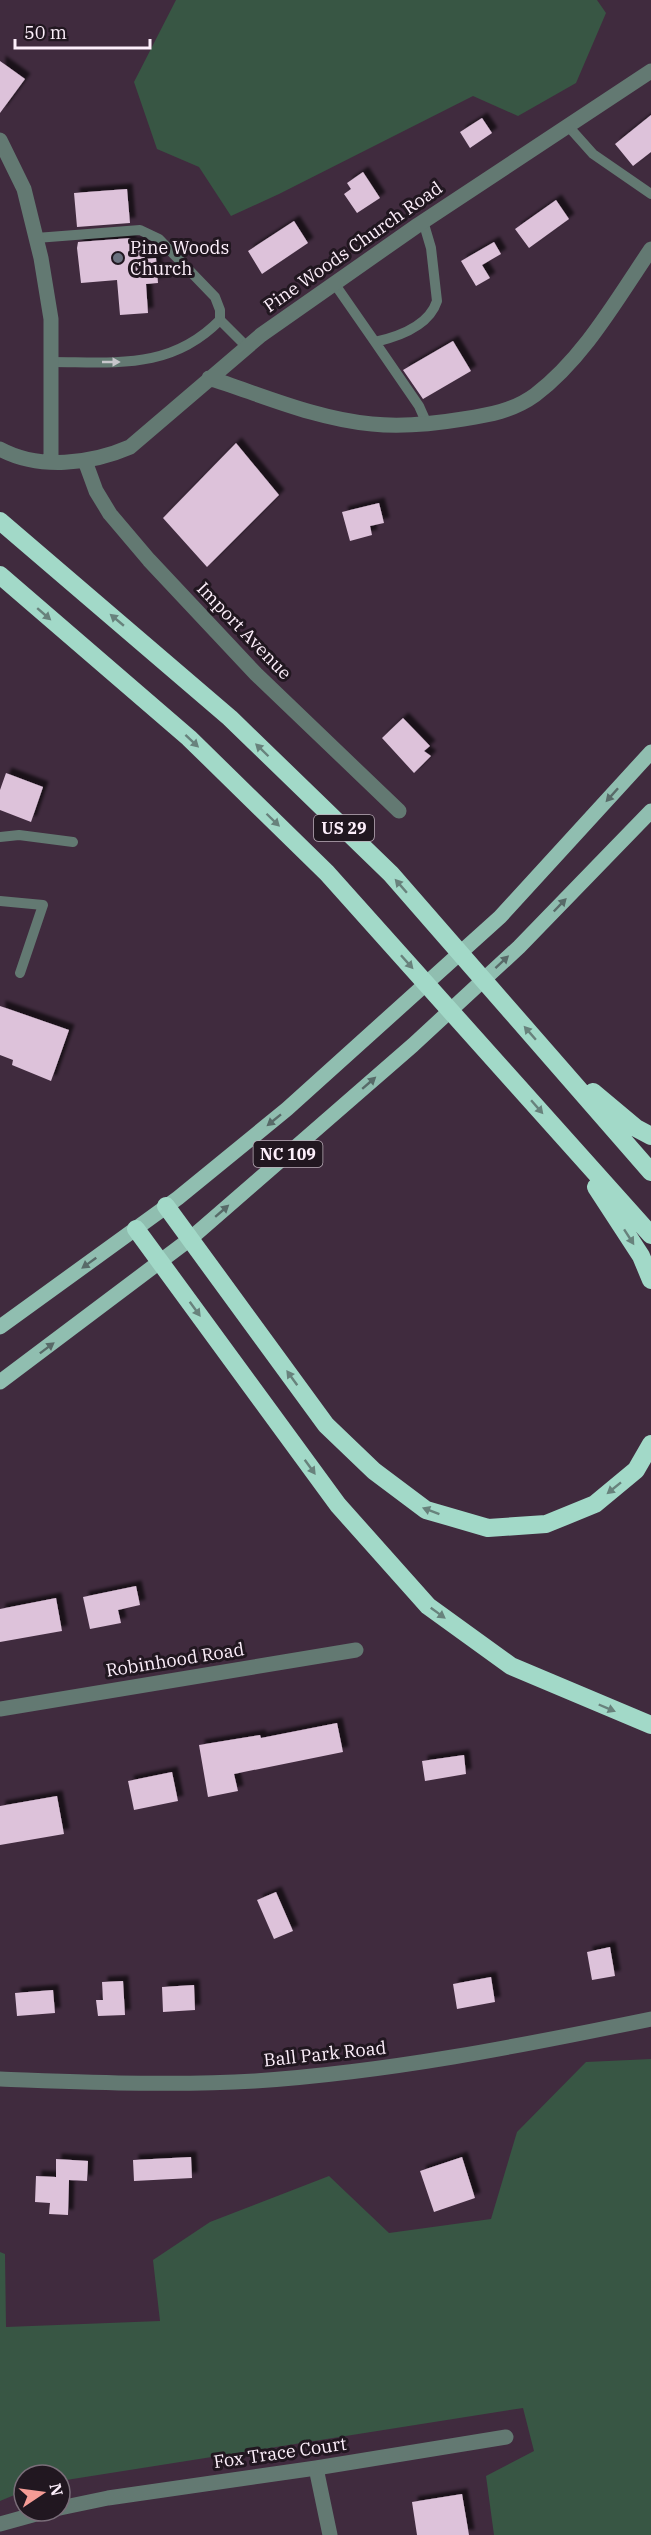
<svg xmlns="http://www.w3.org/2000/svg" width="651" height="2535" viewBox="0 0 651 2535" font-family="'IBM Plex Serif',serif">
	<defs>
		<filter id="shadow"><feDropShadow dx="5.5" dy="-5.5" stdDeviation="1.5" flood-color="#0009"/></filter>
	</defs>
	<rect width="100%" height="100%" fill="#402b3e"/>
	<path fill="#385644" d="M176,0h421l9,13 -30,70 -58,33 -45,-20 -194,98 -48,22 -32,-49 -42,-18 -23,-67z
		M651,2059v476h-157l-8,-59 48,-25 -11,-43 -463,73v-6h-36v16l-24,10v-249l5,2 1,73 154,-6 -7,-61 57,-38 119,-46 60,57 102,-14 26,-87 69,-70z"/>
	<path fill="#ddc2da" filter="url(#shadow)" d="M0,61l25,18 -25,34z
		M651,115v37l-18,14 -18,-22z
		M482,118l10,15 -22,15 -10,-16z
		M363,172l17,26 -23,15 -13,-19 7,-5 -4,-6z
		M127,189l3,34 -53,4 -3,-34z
		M556,200l13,19 -40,29 -14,-19z
		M294,221l14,22 -46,31 -14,-23z
		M131,238v5l12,-1 2,17 11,-1 2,25 -12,1 2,29 -28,2 -3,-35 -36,3 -4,-35 1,-6z
		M494,242l7,12 -19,11 8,13 -14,8 -15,-25z
		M453,341l18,30 -48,28 -20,-29z
		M236,443l43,52 -72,72 -44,-49z
		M379,503l5,20 -14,3 2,9 -22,6 -8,-29z
		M403,718l27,28 -6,5 7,5 -17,17 -32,-35z
		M6,773l37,14 -12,35 -31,-12v-20z
		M0,1006l69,24 -18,51 -39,-16 1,-5 -13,-5z
		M136,1586l4,19 -22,5 3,13 -31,6 -7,-32z
		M56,1598l6,33 -62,11v-33z
		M337,1723l6,29 -109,22 4,17 -30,6 -9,-52 61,-10 1,3z
		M464,1755l2,19 -41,7 -3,-20z
		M172,1772l6,29 -44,9 -6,-29z
		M57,1796l7,38 -64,11v-39z
		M276,1892l17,39 -19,8 -17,-39z
		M610,1947l5,29 -23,4 -5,-28z
		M491,1977l4,25 -38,7 -4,-25z
		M123,1981l2,34 -27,1 -2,-16h7l-1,-18z
		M194,1985l1,25 -32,2 -1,-25z
		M53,1990l2,23 -38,3 -2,-23z
		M191,2157l1,21 -58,3 -1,-21z
		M462,2157l13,41 -41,14 -14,-41z
		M56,2159l32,2 -1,20 -18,-1 -1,35 -19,-1 1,-11 -15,-1 1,-26 20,1z
		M462,2494l7,41h-52l-5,-33z"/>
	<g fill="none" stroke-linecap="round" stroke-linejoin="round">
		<path stroke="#637972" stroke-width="10" d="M568,126l25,28 58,40
			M36,238l104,-8 19,9 56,58 5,13v10c-49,50 -104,42 -168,42
			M334,283l41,59c22,-5 54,-16 62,-41l-6,-53 -8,-27
			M220,320l26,26
			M375,342l44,64 8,18
			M0,837l19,-2 54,7
			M0,901l43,4 -23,68"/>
		<path stroke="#637972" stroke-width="15" d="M0,140l24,49 17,69 10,61v143
			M209,378c53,17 107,41 163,46 30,3 61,0 91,-5 26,-4 50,-8 72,-24 49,-37 82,-96 116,-146
			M0,449c39,21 91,15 130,-2l131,-112 157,-110 233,-154
			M85,461l11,30 14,23 39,46 107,114 143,137
			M0,1709l356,-59
			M0,2079c85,3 170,7 255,2 134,-9 265,-35 396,-62
			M316,2468l14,67
			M60,2508l48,-10 208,-30 190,-31
			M0,2524l47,-13"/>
		<path stroke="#90beb0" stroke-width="15" d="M0,1327l178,-129 109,-89 213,-192 151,-165
			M0,1382l190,-143 223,-194 106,-98 132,-136"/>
		<path stroke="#a2d9c8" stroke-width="18" d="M0,521l230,197 161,156 260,298
			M0,575l189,163 138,135 324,362
			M593,1092l43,36 15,8
			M596,1187l45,69 10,24
			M166,1206l160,219 48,46 52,39 62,18 58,-4 49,-20 41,-34 15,-26
			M136,1229l202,276 90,101 83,60 140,59"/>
	</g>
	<defs><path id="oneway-solid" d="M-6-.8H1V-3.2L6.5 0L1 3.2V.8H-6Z" transform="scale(1.5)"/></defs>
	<use fill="#c7c6cb" href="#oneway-solid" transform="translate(111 362)"/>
	<g fill="#68827c">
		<use href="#oneway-solid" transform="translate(44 614) rotate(41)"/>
		<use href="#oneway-solid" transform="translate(117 620) rotate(-140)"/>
		<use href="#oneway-solid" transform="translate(192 741) rotate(43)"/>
		<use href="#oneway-solid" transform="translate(262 750) rotate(-136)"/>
		<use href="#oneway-solid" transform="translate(273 820) rotate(44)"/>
		<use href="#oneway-solid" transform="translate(401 886) rotate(-131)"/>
		<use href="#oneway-solid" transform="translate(407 962) rotate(48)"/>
		<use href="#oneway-solid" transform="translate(530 1033) rotate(-131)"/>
		<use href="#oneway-solid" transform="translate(537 1107) rotate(49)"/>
		<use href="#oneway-solid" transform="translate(629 1237) rotate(57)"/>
		<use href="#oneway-solid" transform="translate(195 1309) rotate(54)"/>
		<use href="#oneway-solid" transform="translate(292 1378) rotate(-126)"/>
		<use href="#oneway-solid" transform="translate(310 1467) rotate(54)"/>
		<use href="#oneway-solid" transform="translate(614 1488) rotate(141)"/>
		<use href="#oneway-solid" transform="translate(431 1511) rotate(-159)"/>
		<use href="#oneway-solid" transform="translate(438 1613) rotate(36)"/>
		<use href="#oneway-solid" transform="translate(607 1708) rotate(23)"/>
	</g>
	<g fill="#586a68">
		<use href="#oneway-solid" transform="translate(612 795) rotate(132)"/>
		<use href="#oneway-solid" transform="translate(560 905) rotate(-46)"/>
		<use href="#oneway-solid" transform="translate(502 962) rotate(-43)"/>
		<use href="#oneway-solid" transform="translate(369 1083) rotate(-41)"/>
		<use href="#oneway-solid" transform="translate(274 1120) rotate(141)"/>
		<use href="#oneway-solid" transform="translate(222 1211) rotate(-41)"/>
		<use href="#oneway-solid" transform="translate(89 1263) rotate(144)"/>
		<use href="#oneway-solid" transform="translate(47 1348) rotate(-37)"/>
	</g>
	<circle fill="#6b7280" stroke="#211720" stroke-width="2" cx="118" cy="258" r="6"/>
	<g text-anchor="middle" stroke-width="6" stroke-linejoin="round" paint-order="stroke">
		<g fill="#211720" stroke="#bbaeb9" stroke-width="1.5">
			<rect x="314" y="815" width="60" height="26" rx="4.5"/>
			<rect x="253.5" y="1141" width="69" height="26" rx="4.5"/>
		</g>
		<g font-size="16" font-weight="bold" fill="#fdeffb">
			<text x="344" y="834">US 29</text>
			<text x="288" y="1160">NC 109</text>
		</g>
		<g font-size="18" fill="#fdeffb" stroke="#211720">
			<text transform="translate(353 247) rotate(-35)" y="6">Pine Woods Church Road</text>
			<text transform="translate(244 631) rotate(46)" y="6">Import Avenue</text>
			<text transform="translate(175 1660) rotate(-9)" y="6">Robinhood Road</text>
			<text transform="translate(325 2054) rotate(-6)" y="6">Ball Park Road</text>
			<text transform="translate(280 2453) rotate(-8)" y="6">Fox Trace Court</text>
		</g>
		<g font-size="18" fill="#fdeffb" stroke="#211720" text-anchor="start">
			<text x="130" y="254">Pine Woods<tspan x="130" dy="21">Church</tspan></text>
		</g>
	</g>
	<g transform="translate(42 2493) rotate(77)"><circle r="28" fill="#211720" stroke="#796d78" stroke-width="1.5"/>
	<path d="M0-4.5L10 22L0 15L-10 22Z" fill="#f59c96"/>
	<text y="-9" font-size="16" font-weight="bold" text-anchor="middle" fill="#fdeffb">N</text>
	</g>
	<path d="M15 39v9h135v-9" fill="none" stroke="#fdeffb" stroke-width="3"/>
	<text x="24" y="39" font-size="18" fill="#fdeffb" stroke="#211720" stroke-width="4.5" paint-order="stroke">50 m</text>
</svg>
